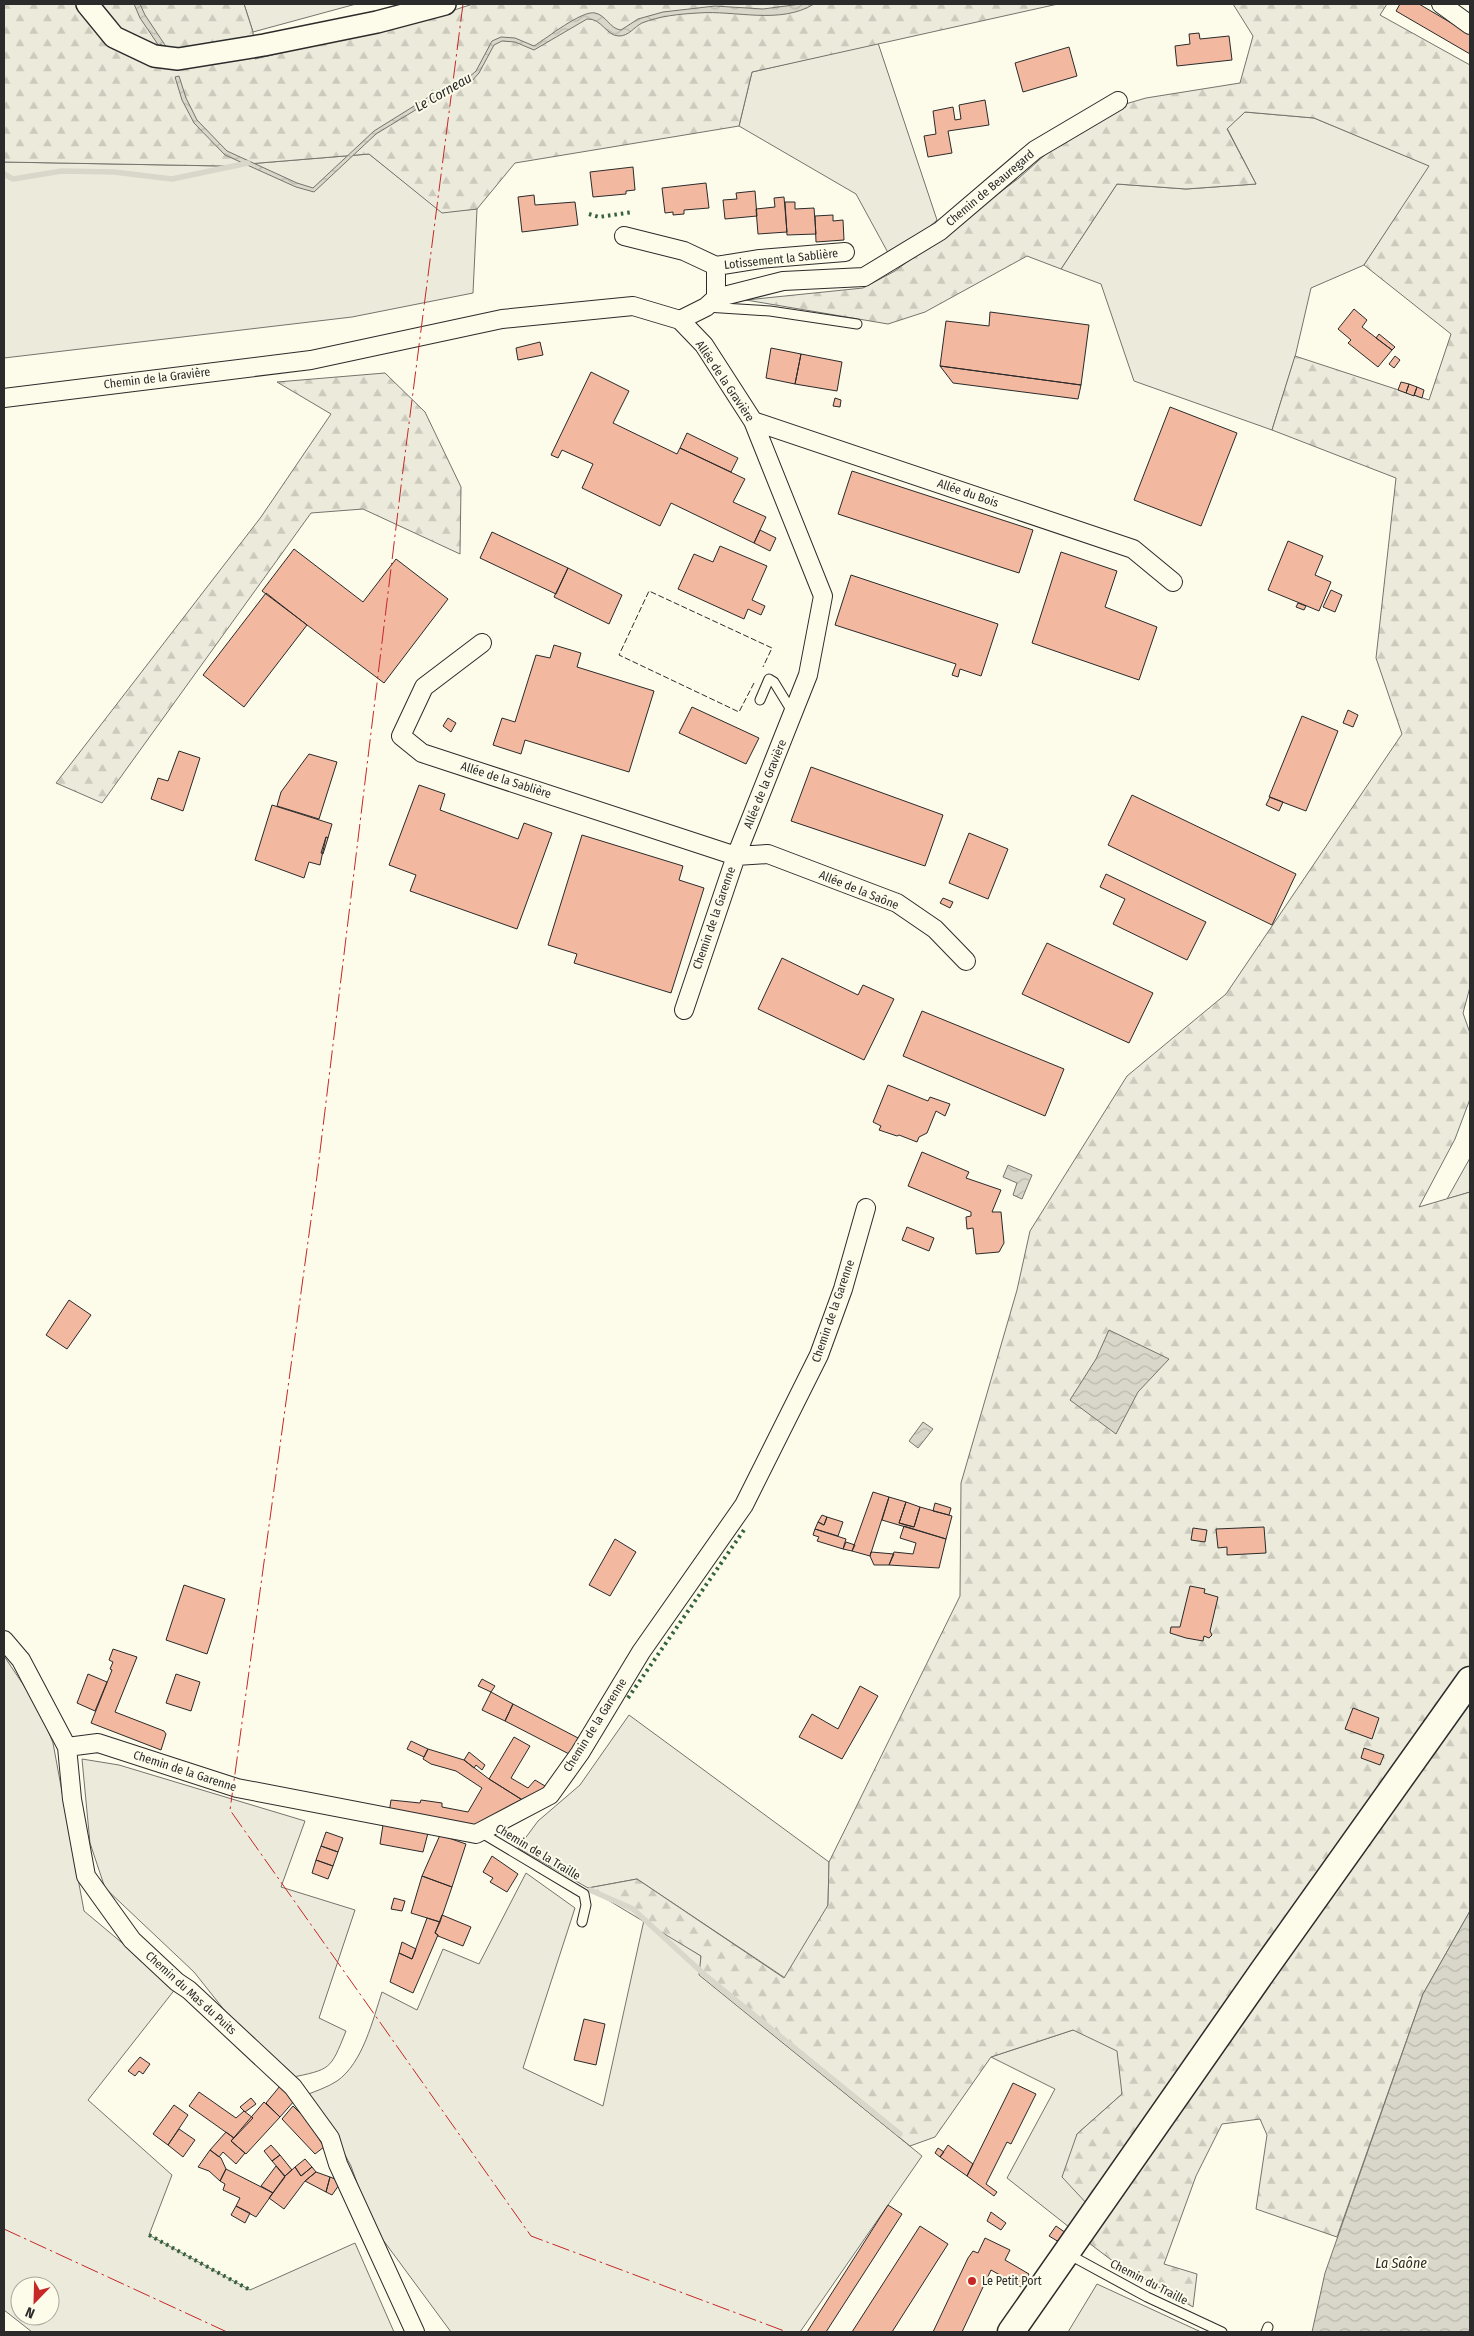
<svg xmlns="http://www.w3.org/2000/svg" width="1474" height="2336" viewBox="0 0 1474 2336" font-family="'Fira Sans Condensed',sans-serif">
	<defs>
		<pattern id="forest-firs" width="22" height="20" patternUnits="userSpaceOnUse" patternTransform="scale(1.25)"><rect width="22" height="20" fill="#ecebdb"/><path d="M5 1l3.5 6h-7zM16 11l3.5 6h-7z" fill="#cbcabc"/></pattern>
		<pattern id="water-waves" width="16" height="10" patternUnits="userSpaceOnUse" patternTransform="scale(1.25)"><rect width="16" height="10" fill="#d8d7c9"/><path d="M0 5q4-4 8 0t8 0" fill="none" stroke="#bab9ad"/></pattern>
	</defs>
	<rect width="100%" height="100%" fill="#fdfbea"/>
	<path fill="#ecebdb" stroke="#74746e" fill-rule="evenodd" d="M244,4h112l-103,28z
		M878,43l59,177 -45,40 -36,-66 -117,-68 13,-54z
		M1245,112l69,6 116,48 -66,99 -53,23 -16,69 -23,73 -138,-49 -33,-97 -40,-15 56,-85 69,5 70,-5 -29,-56z
		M369,154l73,58 35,-3 -4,84 -121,24 -348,41v-196l219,4z
		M1470,1158v34l-23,7z
		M4,1656l35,52 14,35 31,168 92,77 -88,112 84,75 -23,60 101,55 105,-47 39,89h-362l-28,-22zM20,2286h30v30h-30z
		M629,1715l200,147 -1,43 -34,79 -157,-105 -49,9 -70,-40 20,-27 42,-36z
		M82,1759l37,6 186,56 -24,66 74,23 -36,108 27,13c-16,40 -15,38 -57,47l-60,-62 -35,-44 -89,-84 -15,-45z
		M526,1873l49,35 -52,160 80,38 41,-186 57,36 -1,19 222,181 -122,176h-349l-79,-107 -21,-59 -29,-54 -16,-17c10,-4 22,-8 31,-14 26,-18 36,-62 45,-89l35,18 26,-61 36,15z
		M1131,2020l-9,74 -45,40 12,72 -20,21 -62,-49 48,-89 -64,-32 82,-27z
		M1097,2284l104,48h-133z"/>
	<path fill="url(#forest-firs)" stroke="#74746e" d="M4,4h240l9,28 2,27 174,-41 44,-14h585l-306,68 -13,54 -224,37 -38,46 -35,4 -73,-59 -146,12 -219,-4z
		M1233,4h154l-7,11 90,50v922l-7,26 7,20v66l-15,40 -36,68 51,-15v719l-47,83 -86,243 -81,-28 11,-74 -7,-16 -38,5 -26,52 -32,88 33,10 -4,33 -83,-48 -25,-19 4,-34 -27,-29 15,-43 45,-40 -5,-43 -44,-21 -82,27 -56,80 -25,9 -211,-171 2,-19 -113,-68 49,-9 147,99 44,-73 1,-43 131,-266 1,-113 56,-193 13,-59 97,-155 99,-82 176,-260 -26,-76 20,-180 -124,-48 23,-74 134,44 22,-66 -87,-69 65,-99 -115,-48 -69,-6 -18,17 29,55 -70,5 -69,-5 -56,85 -34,-13 -102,56 -37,12 -142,-24 117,-12 32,-17 124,-93 72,-64 55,-16 94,-15 13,-47z
		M385,373l40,39 36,75 -1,67 -97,-45 -52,4 -209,290 -46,-20 205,-266 70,-103 -54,-32z"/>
	<path fill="url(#water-waves)" stroke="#74746e" d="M134,4h6l5,11 22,33 -3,2 -3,-6 -2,2 -19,-28z
		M801,4h13c-34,21 -79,6 -116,9 -18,1 -39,3 -56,10 -8,4 -13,13 -23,13 -13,0 -17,-18 -32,-17l-53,31 -19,-8 -13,-1 -8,4 -15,28 -8,9 -26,10 -69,42 -62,58 -18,-5 -71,-32 -31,-32 -12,-23 -7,-23 4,-1 7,22 11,22 30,31 70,32 16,5 61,-57 69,-43 25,-10 8,-7 16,-30 9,-4 14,1 19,8c13,-8 48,-36 61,-33 11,2 15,16 26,17l17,-11 25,-7 52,-6 48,3z
		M1008,1165l24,10 -10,24 -9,-4 4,-12 -14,-6z
		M1109,1330l60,29 -31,33 -22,42 -46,-34 26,-41z
		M923,1422l10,7 -15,19 -9,-7z
		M1470,1911v421h-158l13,-59 98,-279z"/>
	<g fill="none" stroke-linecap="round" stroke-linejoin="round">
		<path stroke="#d8d7c9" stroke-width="5.5" d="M4,174l9,5 49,-8 52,1 58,7 76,-16
			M590,1890l43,19 73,67 194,158"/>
	</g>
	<path fill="#f2b8a0" stroke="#2b2b2b" d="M1400,4h19l51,30v20l-74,-43z
		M1199,33l1,6 29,-3 3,24 -55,6 -2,-20 15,-2 -1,-10z
		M1069,47l8,29 -54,16 -8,-29z
		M985,100l4,25 -41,6 4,22 -24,4 -4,-21 12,-2 -3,-23 20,-4 2,13 6,-1 -2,-14z
		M633,167l2,23 -9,1v3l-33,3 -3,-25z
		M706,183l3,25 -25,2v4l-11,1v-3l-8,1 -3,-25z
		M755,191l2,25 -32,3 -2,-19 14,-1 -1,-6z
		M534,195l1,10 40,-3 3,23 -56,7 -4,-35z
		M784,197l3,35 -29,2 -2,-25 19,-2 -1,-9z
		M785,202h10v7l19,-1 2,26 -29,1z
		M833,215v6l10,-1 1,20 -28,2 -1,-26z
		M1354,309l13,11 -5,7 30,23 -14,17 -30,-24 3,-3 -13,-11z
		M990,312l99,13 -8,60 -141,-19 6,-45 43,5z
		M1379,334l16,13 -3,3 -16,-12z
		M540,342l3,13 -25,5 -2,-12z
		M771,348l30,6 -6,30 -29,-6z
		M801,354l41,8 -5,29 -42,-7z
		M1395,356l5,4 -6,8 -5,-4z
		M940,366l141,19 -3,14 -125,-16z
		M591,372l38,19 -16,32 64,31 3,-6 65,31 -12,23 33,15 -12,26 -83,-40 -11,23 -78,-38 11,-24 -31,-14 -4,8 -7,-3z
		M1401,382l8,2 -3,9 -8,-3z
		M1409,384l8,3 -3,9 -8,-3z
		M1417,387l7,3 -2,8 -8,-3z
		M835,398l6,2 -1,7 -7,-1z
		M1170,407l67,26 -36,93 -67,-26z
		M687,433l51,25 -7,14 -51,-24z
		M852,471l181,59 -14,43 -181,-59z
		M760,530l16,8 -6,13 -16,-8z
		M492,532l76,36 -12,26 -76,-36z
		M1288,541l35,15 -8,19 16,7 -12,29 -51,-21z
		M720,546l47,20 -15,34 13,6 -4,9 -13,-6 -4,10 -66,-30 16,-35 19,8z
		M294,549l69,53 33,-43 52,40 -64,84 -122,-92z
		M1061,552l56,19 -12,36 52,20 -18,53 -107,-37z
		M568,568l54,27 -13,29 -55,-27z
		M851,575l147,49 -17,52 -21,-7 -2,8 -6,-2 4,-11 -121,-39z
		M1331,590l11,5 -7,17 -12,-5z
		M266,593l41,32 -63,82 -41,-32z
		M1298,603l8,3 -2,4 -8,-3z
		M554,645l27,8 -4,14 77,24 -25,81 -104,-32 -4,14 -28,-9 9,-27 13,4 21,-67 14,3z
		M692,707l67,31 -13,26 -67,-31z
		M1348,710l10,5 -5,12 -10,-4z
		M1302,716l36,15 -32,80 -37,-14z
		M448,718l8,5 -5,9 -8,-6z
		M179,751l21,7 -17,53 -32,-12 7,-21 10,3z
		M309,754l28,8 -18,57 -42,-13 4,-14z
		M811,767l132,48 -18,51 -134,-45z
		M419,785l26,9 -5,16 78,29 6,-16 28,10 -35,96 -107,-38 6,-16 -27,-10z
		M1132,795l164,79 -24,51 -164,-80z
		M1270,797l13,5 -4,9 -13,-6z
		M272,805l60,19 -4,14 -2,-1 -6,28 -11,-3 -5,16 -49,-18z
		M969,833l39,16 -20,50 -39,-16z
		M582,835l101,31 -4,14 25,8 -33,105 -97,-30 3,-9 -29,-9z
		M326,837l2,1 -5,16 -2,-1z
		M1106,874l100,48 -19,38 -74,-36 12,-25 -25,-12z
		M943,898l10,4 -3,6 -10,-5z
		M1047,943l106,50 -24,50 -107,-49z
		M782,958l76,37 5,-10 31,14 -30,61 -106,-51z
		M922,1011l142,58 -19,47 -142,-60z
		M888,1085l40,16 2,-4 20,7 -5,12 -9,-5 -9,22 -8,4 -2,5 -18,-7 -2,1 -18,-6 2,-4 -8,-4z
		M922,1152l47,20 -3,6 35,12 -9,22h9l3,31 -5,9 -23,2 -3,-26 -6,1 -1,-12 5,-1v-4l-63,-26z
		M907,1227l27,11 -5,13 -27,-11z
		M69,1300l22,15 -24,34 -21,-14z
		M873,1492l16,5 -19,59 -18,-5z
		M889,1497l17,5 -7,21 15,4 6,-20 32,9 -6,23 -64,-19z
		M906,1502l14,5 -6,20 -15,-4z
		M935,1503l16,5 -2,7 -16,-4z
		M822,1515l5,2 -3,8 -6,-3z
		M827,1517l16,5 -5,14 -23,-7 3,-7 6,3z
		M904,1526l42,13 -7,29 -50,-3 5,-13 19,2 3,-11 -16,-5z
		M1264,1527l2,26 -39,2v-8l-9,1 -2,-19z
		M1193,1528l14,2 -2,12 -14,-2z
		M815,1529l31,10 -3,10 -26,-8 2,-4 -6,-2z
		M615,1539l21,13 -26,44 -21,-11z
		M846,1542l9,3 -3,6 -9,-2z
		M871,1552l23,2 -5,11h-15l-4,-9z
		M184,1585l41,14 -18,55 -41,-14z
		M1190,1586l15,3 -1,4 14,4 -8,34 2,4 -3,3 -5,-2 -1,5 -17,-3 -16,-5 1,-6h9z
		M113,1649l24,8 -22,55 49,19 2,3 -5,16 -70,-27 21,-53 -2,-1 3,-7 -4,-2z
		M88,1674l19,8 -12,29 -18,-8z
		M176,1674l24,8 -9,29 -25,-8z
		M482,1679l13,7 -4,6 -13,-6z
		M860,1686l18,10 -36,63 -43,-22 13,-23 26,15z
		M491,1692l22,12 -8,17 -23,-11z
		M513,1704l67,35 -9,16 -66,-34z
		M1353,1708l26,10 -7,21 -27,-10z
		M514,1737l16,9 -19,32 17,10 7,-8 10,6 -6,8 -15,7 -35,-22z
		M411,1741l17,8 -4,8 -17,-8z
		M1364,1748l20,7 -4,10 -19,-7z
		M428,1749l36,11 25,19 35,22 -50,24 -85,-12 2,-13 29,3 1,-3 21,3v4l26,5 14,-24 -26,-17 -25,-7 -8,-5z
		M469,1752l16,13 -3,5 -6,-5 -2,3 -10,-8z
		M383,1825l45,8 -5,19 -43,-8z
		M326,1832l17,6 -5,14 -17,-6z
		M440,1835l26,9 -14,43 -30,-11z
		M321,1846l17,6 -5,14 -17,-6z
		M492,1856l26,18 -11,18 -17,-10 3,-4 -10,-6z
		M316,1860l17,6 -5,13 -16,-6z
		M422,1876l30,11 -12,35 -29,-9z
		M394,1898l11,3 -3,10 -11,-2z
		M442,1915l29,12 -8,19 -25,-10v-1l-3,-2z
		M427,1918l13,4 -5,11 3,2 -25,58 -23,-11 9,-29 13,6z
		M402,1942l14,7 -4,10 -13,-6z
		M584,2019l21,5 -9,41 -22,-5z
		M140,2057l10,7 -7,10 -4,-3 -4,5 -7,-5z
		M1013,2083l23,11 -25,50 -4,-2 -21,42 11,8 -3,4 -27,-20z
		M280,2086l15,14 -15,17 -14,-14z
		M199,2092l37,26 8,-7 9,7 -19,20 -45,-32z
		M251,2098l5,6 -11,8 -5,-5z
		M264,2102l16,15 -34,37 -15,-13z
		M174,2105l14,10 -20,30 -15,-11z
		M293,2106l15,15 16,26 -9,7 -33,-35z
		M179,2129l16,11 -12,17 -15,-12z
		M226,2132l8,6 -3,3 14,12 -9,11 -13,-12 -4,5 -9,-7z
		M271,2145l9,10 -8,6 -8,-10z
		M948,2145l25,19 -6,12 -27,-19z
		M938,2148l6,4 -4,5 -5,-4z
		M210,2150l11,8 5,11 -6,12 -11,-10 -11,-4z
		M280,2155l12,15 -7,6 -13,-15z
		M305,2159l7,8 -11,9 -6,-9z
		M276,2166l9,11 -12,16 -12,-7z
		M295,2167l6,9 11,-9 4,5 -11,9 -21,28 -15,-11 16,-22z
		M226,2169l47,24 -17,24 -20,-11 4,-8 -17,-8 2,-6 -5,-3z
		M316,2172l14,5 -4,15 -21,-11z
		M330,2177l5,2 4,6 -7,10 -6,-3z
		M888,2205l14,9 -76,118h-19z
		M236,2206l14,7 -5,10 -14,-8z
		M991,2212l15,11 -5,7 -14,-9z
		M920,2226l28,18 -56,88h-40z
		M1056,2226l10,7 -7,9 -10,-6z
		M985,2238l25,12 -5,10 24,14 -8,13 -30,-17 -29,62h-29l35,-74 5,-7 5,2z"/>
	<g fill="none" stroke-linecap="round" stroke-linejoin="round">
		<defs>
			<path id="service" d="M706,307l64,4 87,13
				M760,700l9,-21 5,3 19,31
				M480,1832l104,62 2,11 -4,17
				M1068,2254l79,43 75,35
				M1266,2332l2,-5"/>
			<path id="minor" d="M1441,4l29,21
				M624,236l60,15 32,15 44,-7 85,-7
				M716,298v-32
				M680,320l26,-13 10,-9 67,-17 81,-4 76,-46 95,-81 83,-49
				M4,398l307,-38 191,-41 131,-13 47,14 24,25 49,76 70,175 -15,79 -72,181 -52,154
				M753,421l380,128 40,33
				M482,643l-58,44 -23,49 21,17 314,103 32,-2 129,49 38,26 31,32
				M4,1640l17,20 46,87 5,52 14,77 46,64 45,42 12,8 104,97 37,51 8,26 77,168
				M67,1747l31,-4 139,45 239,46 74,-39 30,-42 61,-101 103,-147 75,-150 24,-66 23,-81"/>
			<path id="tertiary" d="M87,4l27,33 40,19 24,3 86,-14 113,-23 68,-18"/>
			<path id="primary" d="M1011,2332l252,-361 207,-291"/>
		</defs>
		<use href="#service" stroke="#2b2b2b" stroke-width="11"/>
		<use href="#minor" stroke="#2b2b2b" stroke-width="20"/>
		<use href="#tertiary" stroke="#2b2b2b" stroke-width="24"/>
		<use href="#primary" stroke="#2b2b2b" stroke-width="29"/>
		<use href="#service" stroke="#fdfbea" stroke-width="9"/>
		<use href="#minor" stroke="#fdfbea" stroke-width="18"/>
		<use href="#tertiary" stroke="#fdfbea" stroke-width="21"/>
		<use href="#primary" stroke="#fdfbea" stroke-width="26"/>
		<path stroke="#34623c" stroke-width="4" stroke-dasharray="2.5 4" stroke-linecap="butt" d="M589,214l10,3 34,-5
			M628,1698l116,-168
			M149,2235l101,55"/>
		<path stroke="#2b2b2b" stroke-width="1" stroke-dasharray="6 2.5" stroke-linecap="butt" d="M754,683l-15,29 -120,-57 30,-64 123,57 -9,19"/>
		<path stroke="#c62828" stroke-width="1" stroke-dasharray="18 4 2.5 4" stroke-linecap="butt" d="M463,4l-60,466 -86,706 -87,634 301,426 256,96
			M4,2229l223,103"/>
	</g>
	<circle fill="#c62828" stroke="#fdfbea" stroke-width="2" cx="972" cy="2281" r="5"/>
	<g text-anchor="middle" stroke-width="4" stroke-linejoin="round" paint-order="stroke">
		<g font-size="12" fill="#2b2b2b" stroke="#fdfbea">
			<text transform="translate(990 188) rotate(-40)" y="4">Chemin de Beauregard</text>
			<text transform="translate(781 259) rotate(-6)" y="4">Lotissement la Sablière</text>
			<text transform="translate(157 378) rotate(-7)" y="4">Chemin de la Gravière</text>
			<text transform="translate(725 381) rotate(56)" y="4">Allée de la Gravière</text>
			<text transform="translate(968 493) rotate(19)" y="4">Allée du Bois</text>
			<text transform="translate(506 780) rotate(18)" y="4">Allée de la Sablière</text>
			<text transform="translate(765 784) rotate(-68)" y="4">Allée de la Gravière</text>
			<text transform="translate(859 890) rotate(22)" y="4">Allée de la Saône</text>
			<text transform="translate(714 918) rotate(-71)" y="4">Chemin de la Garenne</text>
			<text transform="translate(833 1311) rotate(-71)" y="4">Chemin de la Garenne</text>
			<text transform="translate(595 1725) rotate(-58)" y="4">Chemin de la Garenne</text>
			<text transform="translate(185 1771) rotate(18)" y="4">Chemin de la Garenne</text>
			<text transform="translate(538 1852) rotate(31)" y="4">Chemin de la Traille</text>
			<text transform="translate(191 1993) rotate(42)" y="4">Chemin du Mas du Puits</text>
			<text transform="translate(1149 2282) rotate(27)" y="4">Chemin du Traille</text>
		</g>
		<g font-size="12" fill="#2b2b2b" stroke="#fdfbea" text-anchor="start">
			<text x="982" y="2285">Le Petit Port</text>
		</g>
		<g font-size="14" font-style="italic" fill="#2b2b2b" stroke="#fdfbea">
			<text transform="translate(443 92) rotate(-30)" y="5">Le Corneau</text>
			<text x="1401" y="2268">La Saône</text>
		</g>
	</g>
	<rect width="1474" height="2336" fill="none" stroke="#2b2b2b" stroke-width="10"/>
	<g transform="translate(35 2301) rotate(203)"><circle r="24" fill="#fdfbea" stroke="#a9a89e"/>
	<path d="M0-4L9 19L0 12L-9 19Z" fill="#c62828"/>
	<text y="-8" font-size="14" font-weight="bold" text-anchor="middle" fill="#2b2b2b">N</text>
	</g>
</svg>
